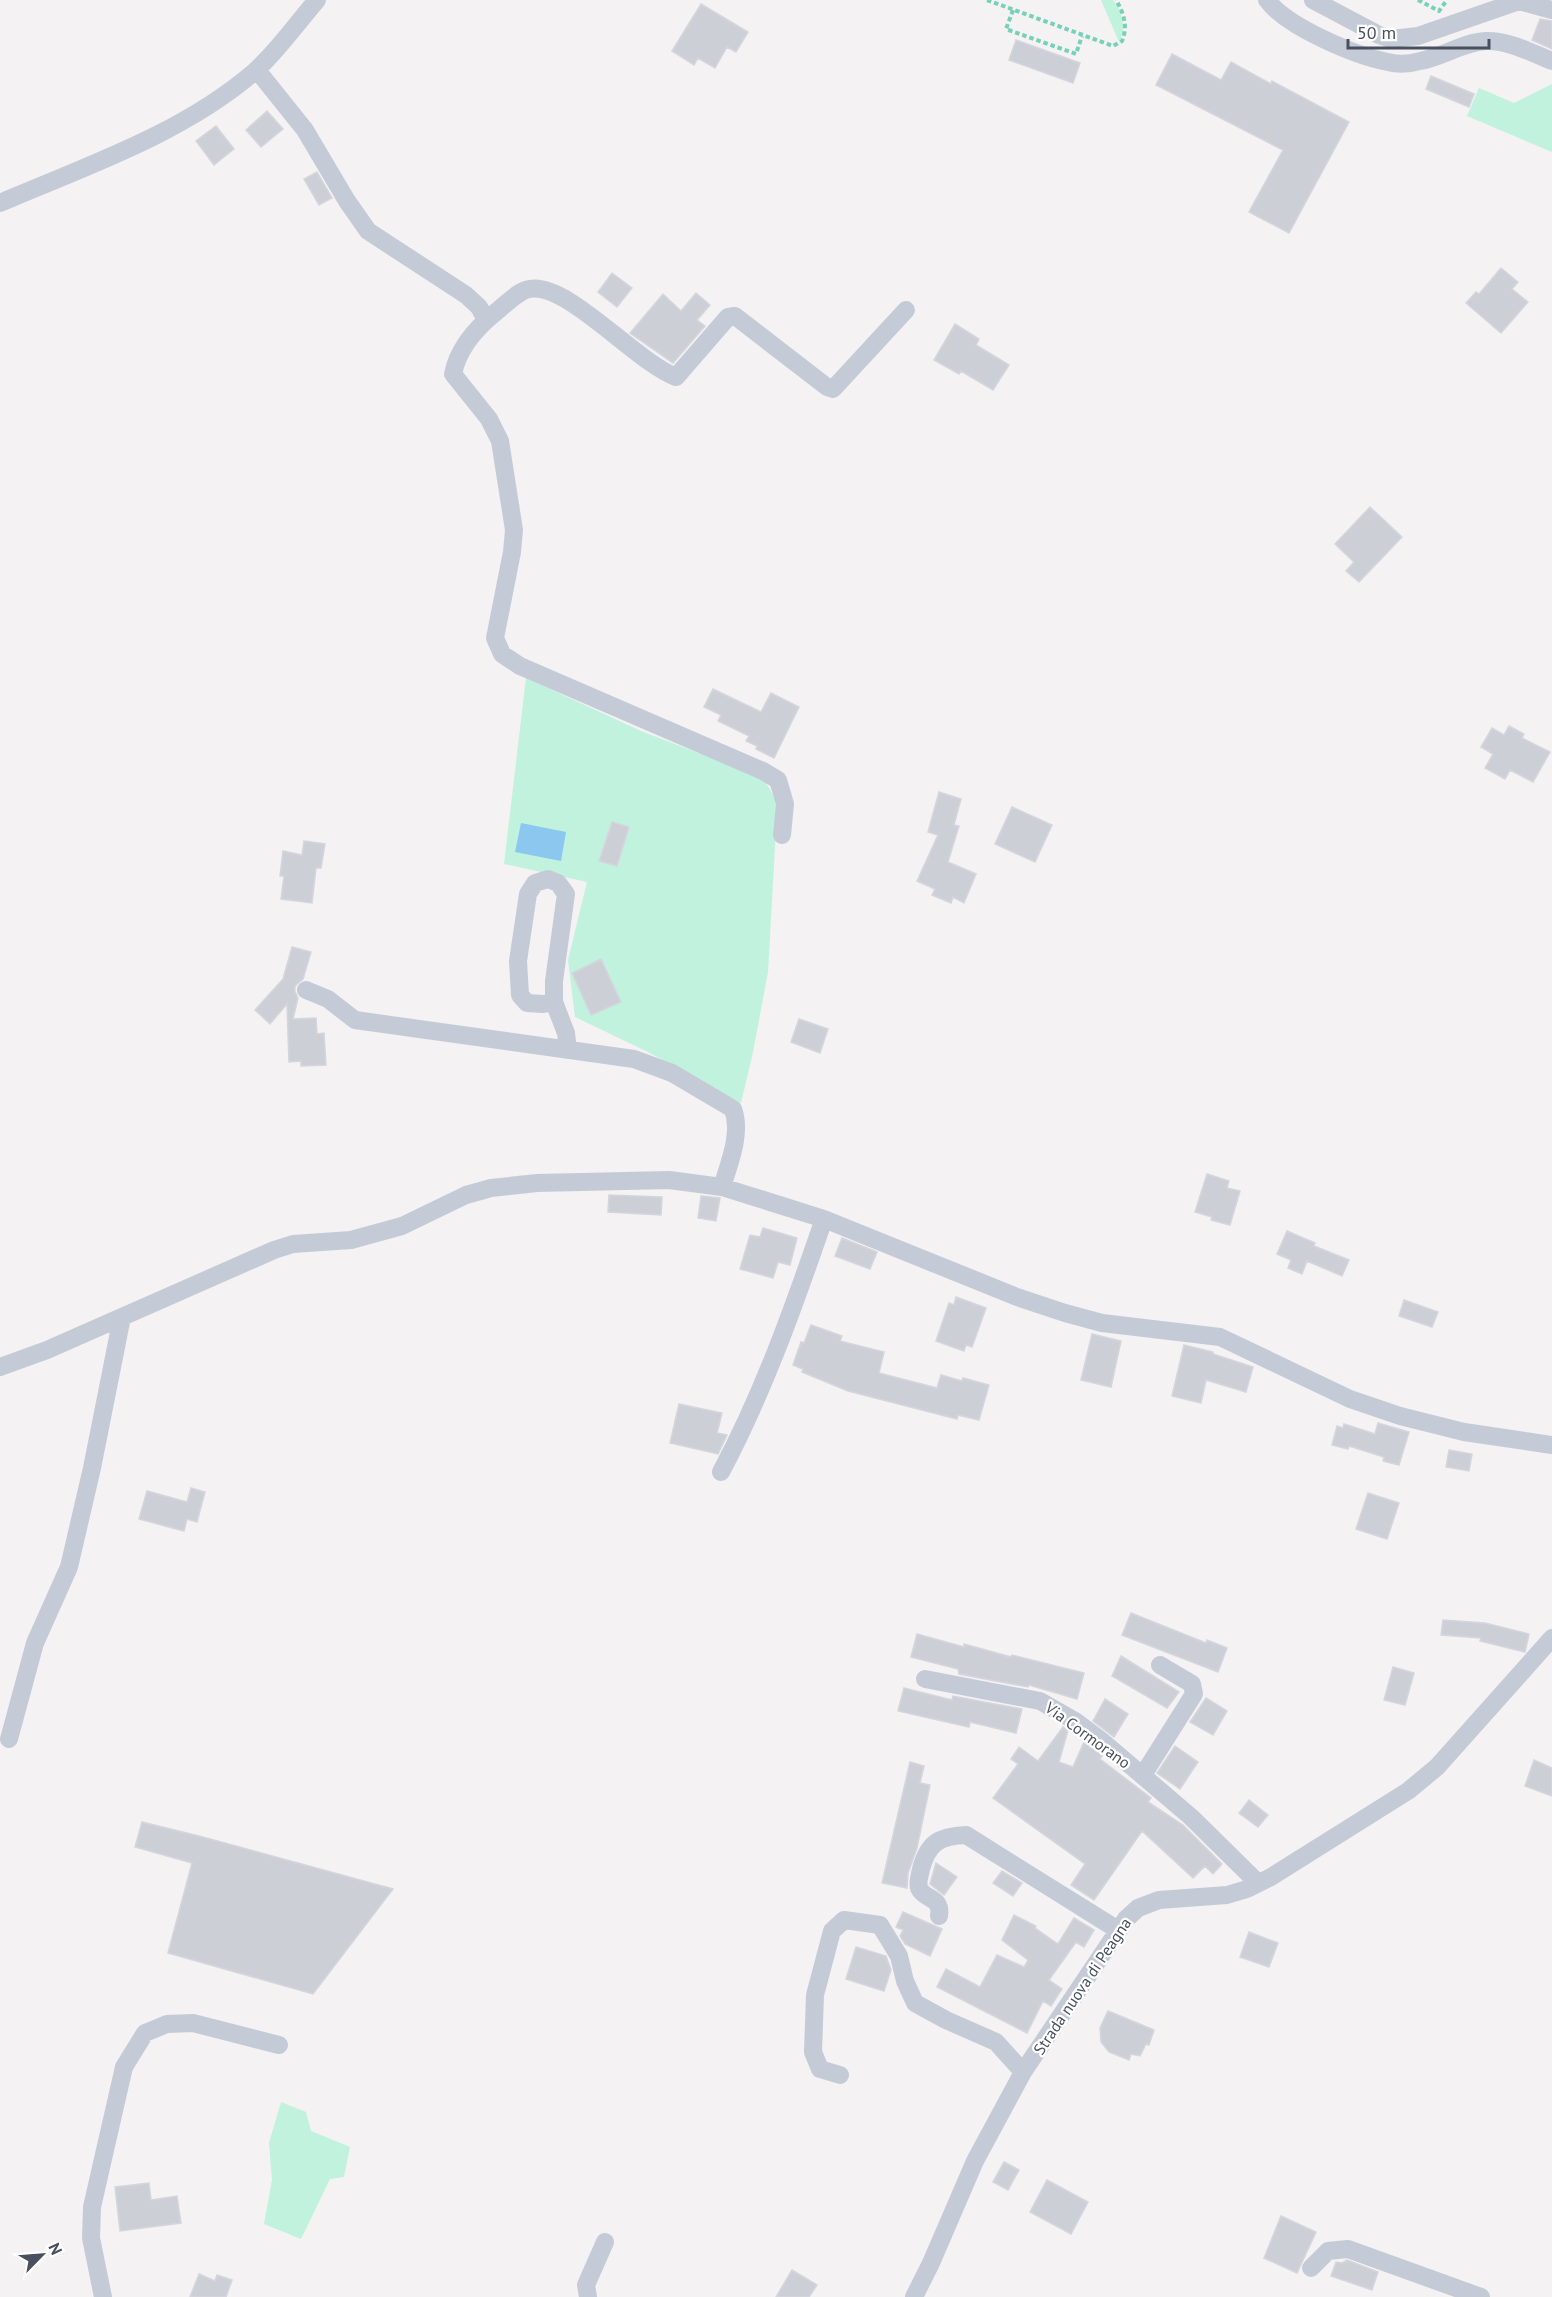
<svg xmlns="http://www.w3.org/2000/svg" width="1552" height="2297" font-family="'PT Sans',sans-serif">
<style>
.green{fill:#c0f2dd}
.water{fill:#8cc7f0}
.building{fill:#cdcfd7;stroke:#d5d6dd;stroke-width:1.5}
.lines{fill:none;stroke-linecap:round;stroke-linejoin:round}
.path{stroke:#76d1b7;stroke-width:4;stroke-dasharray:4.5 3;stroke-linecap:butt}
.minor{stroke:#c5cbd6;stroke-width:18}
.labels{text-anchor:middle;stroke-width:4.5;stroke-linejoin:round;paint-order:stroke}
.street-label{font-size:16px;fill:#485060;stroke:#fff}
</style>
<rect width="100%" height="100%" fill="#f4f2f2"/>
<path class="green" d="M1101 0H1113C1122 11 1127 29 1119 42Z
M1552 84V152L1467 116 1479 88 1514 103Z
M526 678 641 731 753 774C769 782 773 793 777 810L768 972 753 1052 741 1103 648 1052 575 1017 568 960 587 882 504 864Z
M281 2102 306 2112 311 2131 350 2147 344 2177 330 2179 301 2239 264 2224 272 2180 269 2143Z"/>
<path class="water" d="M521 823 566 832 561 861 515 852Z"/>
<path class="building" d="M701 4 748 32 736 52 727 47 715 68 698 58 694 65 672 51Z
M1540 19 1552 21V49L1532 40Z
M1016 40 1080 63 1073 83 1009 60Z
M1172 54 1221 80 1231 62 1271 84 1272 81 1349 122 1289 233 1249 212 1283 150 1156 85Z
M1431 76 1474 94 1469 107 1426 89Z
M267 111 283 129 261 147 246 130Z
M216 126 234 149 214 165 196 141Z
M317 172 332 198 319 205 304 179Z
M1501 268 1518 282 1512 289 1528 302 1501 333 1466 303 1476 292 1479 294Z
M612 273 632 288 617 307 598 292Z
M696 293 710 305 697 320 705 326 673 363 630 333 663 294 681 311Z
M955 324 979 339 976 345 1009 365 993 390 961 371 959 374 934 360Z
M1370 507 1402 537 1359 582 1346 571 1354 562 1335 544Z
M713 689 761 712 771 693 799 707 774 758 756 749 757 746 746 741 749 736 718 721 721 715 704 707Z
M1509 726 1524 734 1522 738 1550 752 1533 782 1510 770 1505 779 1485 768 1493 754 1481 747 1492 728 1504 735Z
M939 792 961 799 954 825 959 826 948 862 976 874 964 903 953 897 951 903 932 895 935 889 917 881 938 835 928 832Z
M1012 807 1052 825 1035 862 995 844Z
M612 822 629 827 617 866 599 861Z
M304 841 325 844 321 868H316L312 903 281 899 284 876H280L283 851 302 855Z
M292 947 311 952 303 979 295 986V992L298 998 293 1019 316 1018 317 1034 324 1033 326 1065 301 1066V1061L289 1062 287 1004 270 1024 255 1010 283 979Z
M601 959 621 1002 591 1015 572 973Z
M799 1019 828 1029 820 1053 791 1042Z
M1207 1174 1229 1181 1227 1188 1240 1191 1230 1225 1211 1220 1212 1217 1195 1212Z
M609 1195 662 1197 661 1215 608 1212Z
M701 1196 720 1198 716 1221 698 1218Z
M763 1228 797 1238 790 1265 778 1262 773 1278 740 1269 750 1235 760 1237Z
M1287 1231 1315 1243 1314 1246 1349 1260 1342 1276 1307 1261 1302 1274 1288 1268 1291 1260 1277 1254Z
M842 1238 877 1252 870 1269 835 1256Z
M956 1297 986 1308 972 1347 966 1345 964 1351 936 1341 949 1303 954 1305Z
M1404 1300 1438 1312 1432 1327 1399 1316Z
M811 1325 842 1336 840 1341 884 1352 879 1373 937 1388 941 1375 962 1381 963 1378 989 1385 979 1420 958 1415 957 1419 848 1391 802 1372 803 1369 793 1365 801 1342 804 1343Z
M1092 1334 1121 1341 1111 1387 1081 1380Z
M1184 1345 1213 1352V1354L1253 1367 1246 1392 1206 1380 1201 1403 1172 1396Z
M679 1404 722 1413 717 1433 727 1435 718 1454 670 1443Z
M1378 1423 1409 1432 1399 1465 1383 1461 1384 1457 1349 1446 1348 1449 1332 1445 1337 1426 1343 1428 1344 1424 1375 1434Z
M1449 1450 1472 1454 1469 1471 1446 1467Z
M191 1488 205 1492 197 1522 187 1519 184 1531 139 1519 147 1491 187 1502Z
M1368 1493 1399 1503 1387 1539 1356 1529Z
M1131 1613 1206 1643 1207 1640 1227 1648 1218 1672 1122 1635Z
M1443 1620 1485 1623 1529 1634 1525 1652 1480 1641 1481 1638 1441 1635Z
M917 1634 964 1647V1644L1011 1657 1012 1655 1084 1673 1077 1699 1029 1685 1028 1687 959 1674 958 1669 911 1657Z
M1121 1656 1179 1692 1167 1708 1112 1676Z
M1393 1667 1414 1673 1405 1705 1384 1700Z
M904 1688 952 1700 953 1696 1022 1709 1016 1733 970 1722 969 1727 898 1711Z
M1206 1698 1227 1711 1213 1735 1190 1722Z
M1105 1699 1128 1714 1114 1737 1093 1721Z
M1063 1727 1068 1730 1059 1762 1073 1767 1084 1742 1102 1756 1100 1759 1151 1798 1148 1802 1183 1825 1222 1864 1213 1874 1205 1866 1193 1878 1142 1831 1094 1900 1071 1885 1085 1864 993 1798 1018 1764 1011 1759 1019 1747 1038 1761Z
M1175 1746 1198 1762 1180 1789 1157 1773Z
M1534 1760 1552 1768V1796L1525 1786Z
M910 1762 924 1766 920 1783 930 1785 917 1848 908 1873 907 1888 882 1883Z
M1249 1800 1268 1815 1258 1827 1239 1813Z
M142 1822 199 1836 393 1889 313 1994 168 1953 192 1863 135 1847Z
M936 1863 957 1877 944 1895 930 1884Z
M1002 1871 1022 1883 1013 1896 993 1883Z
M903 1912 942 1929 930 1956 905 1944 900 1936 903 1930 896 1927Z
M1014 1915 1036 1926 1035 1928 1058 1944 1074 1918 1094 1930 1084 1947 1076 1942 1049 1980 1062 1989 1051 2006 1043 2001 1027 2033 937 1987 946 1969 980 1987 997 1955 1024 1967 1028 1960 1002 1940Z
M1249 1932 1278 1943 1269 1967 1240 1957Z
M856 1947 886 1956 891 1970 884 1991 846 1979Z
M1108 2011 1154 2030 1149 2045 1146 2044 1140 2056 1131 2054 1129 2060 1109 2052 1101 2042 1100 2028Z
M1004 2162 1019 2170 1008 2190 993 2182Z
M1047 2180 1088 2202 1071 2234 1030 2212Z
M149 2183 151 2200 177 2196 181 2223 120 2231 115 2187Z
M1281 2216 1316 2232 1297 2273 1264 2258Z
M1347 2260 1378 2272 1372 2290 1331 2276 1336 2262 1342 2263Z
M792 2270 817 2285 809 2297H776Z
M199 2274 215 2281 217 2275 232 2280 226 2297H190Z"/>
<g class="lines">
<path class="path" d="M987 0 1113 46 1122 41C1128 27 1124 13 1116 0
M1418 0 1439 11 1447 0
M1013 10 1006 29 1076 54 1082 36"/>
<path class="minor" d="M1267 0C1287 27 1356 56 1388 62 1399 65 1410 64 1420 61 1443 57 1463 42 1486 41 1508 40 1532 53 1552 61
M1313 0 1379 35 1391 39 1418 36 1519 1 1552 10
M257 70 305 130 347 201 368 231 466 295 479 307 486 320
M0 203C86 166 182 134 254 72 277 52 297 23 317 0
M782 835 785 804 778 780 763 771 520 666 502 654 495 638 512 552 514 530 500 441 489 419 453 374C458 349 476 328 496 312 505 305 519 290 530 289 567 282 636 362 676 377L728 317 735 316 827 387 833 389 906 310
M306 990 328 999 355 1020 634 1059 672 1073 733 1109C742 1133 729 1164 722 1187
M554 1002 543 1004 527 1003 520 995 518 961 528 894 535 883 548 879 558 883 566 894 554 981V1002L566 1033 568 1050
M0 1367 47 1350 274 1250 293 1244 351 1240 402 1226 466 1195 491 1188 537 1183 669 1180 722 1187 824 1219 1017 1297 1065 1313 1102 1323 1220 1337 1350 1399 1400 1416 1464 1432 1552 1445
M721 1472C764 1391 794 1306 824 1219
M925 1679 1040 1701 1075 1721 1103 1742 1191 1817 1258 1883
M9 1739 35 1643 69 1567 92 1468 122 1317
M1143 1775 1194 1694 1192 1684 1160 1665
M939 1916C942 1896 925 1901 919 1888 917 1882 920 1875 921 1869 928 1843 939 1836 966 1835L1118 1930
M840 2075 820 2069 813 2052 815 1995 832 1931 844 1920 880 1925 899 1956 905 1981 915 2003 946 2020 996 2042 1023 2072
M1311 2268 1328 2251 1348 2249 1481 2297
M103 2297 91 2238 92 2207 124 2067 145 2033 167 2024 193 2023 279 2045
M588 2297 586 2285 605 2242
M914 2297 931 2263 975 2161 1023 2072 1126 1919 1138 1908 1159 1900 1227 1895 1247 1889 1271 1877 1408 1791 1437 1767 1552 1638"/>
</g>
<g class="labels">
<g class="street-label">
<text transform="translate(1088 1735) rotate(36)" y="6">Via Cormorano</text>
<text transform="translate(1082 1986) rotate(-56)" y="6">Strada nuova di Peagna</text>
</g>
</g>
<g transform="translate(42 2255) rotate(65)" stroke="#ffffff" stroke-width="4.5" paint-order="stroke">
<path d="M0-4.5L10 22L0 15L-10 22Z" fill="#485060"/>
<text y="-9" font-size="16" font-weight="bold" text-anchor="middle" fill="#485060">N</text>
</g>
<path d="M1348 39v9h141v-9" fill="none" stroke="#485060" stroke-width="3"/>
<text x="1357" y="39" font-size="18" fill="#485060" stroke="#ffffff" stroke-width="4.5" paint-order="stroke">50 m</text>
</svg>
